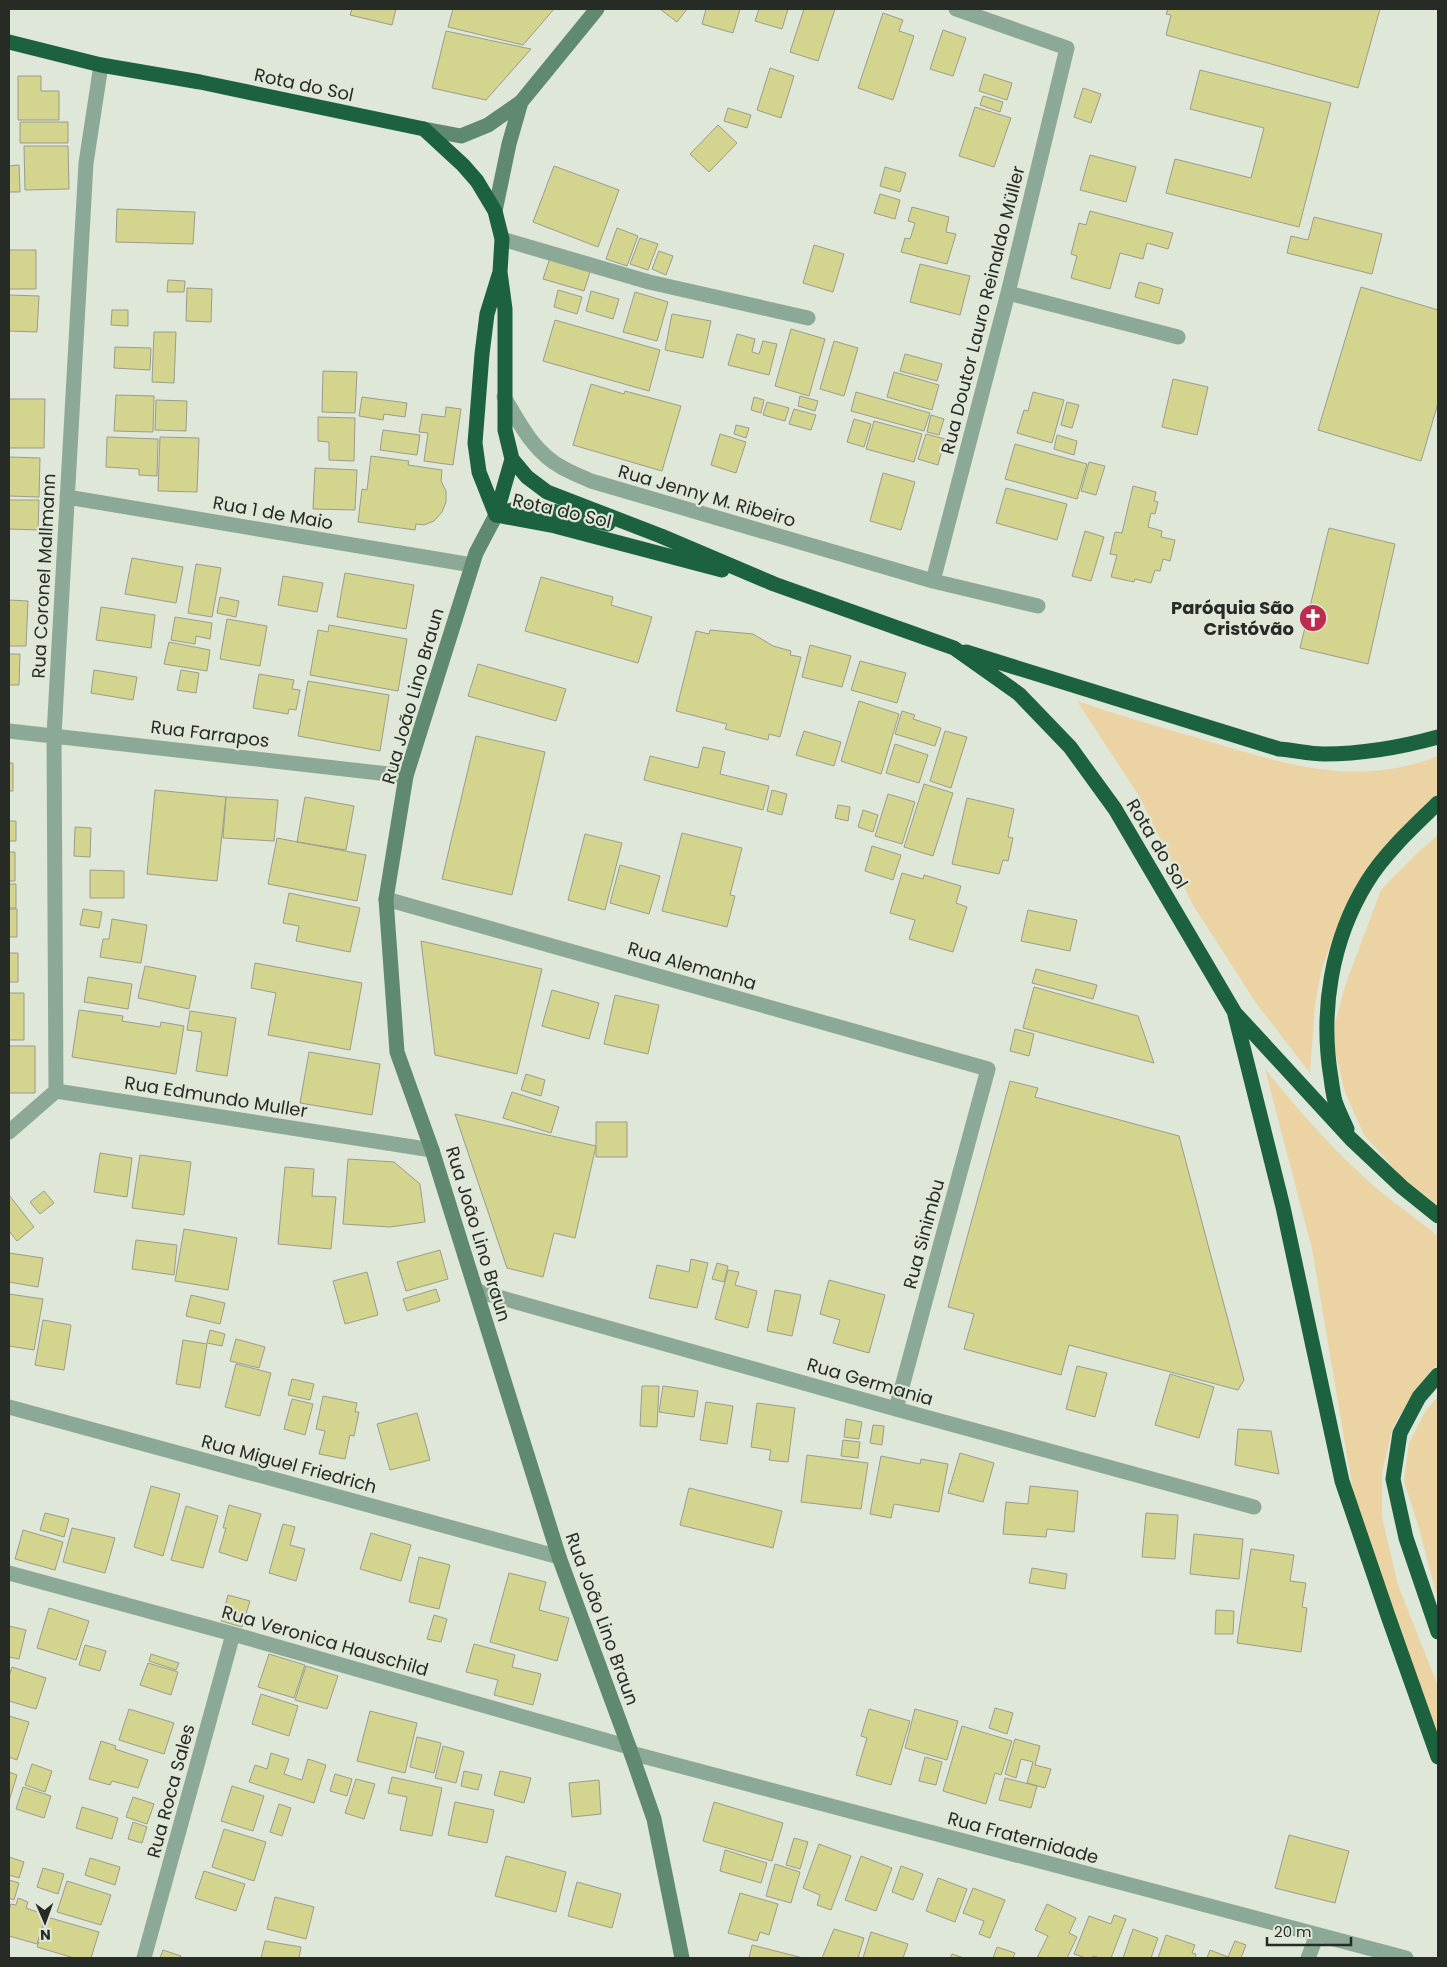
<svg xmlns="http://www.w3.org/2000/svg" width="1447" height="1967" font-family="Poppins,sans-serif">
<style>
.green{fill:#ebd3a4}
.building{fill:#d3d48e;stroke:#9c9c8d}
.lines{fill:none;stroke-linecap:round;stroke-linejoin:round}
.street{stroke:#8ca896;stroke-width:15}
.secondary{stroke:#608a70;stroke-width:15}
.highway{stroke:#1d623f;stroke-width:15}
.labels{text-anchor:middle;stroke-width:4.5;stroke-linejoin:round;paint-order:stroke}
.street-label{font-size:18px;fill:#272b25;stroke:#dee7d8}
.poi-label{font-size:18px;font-weight:bold;fill:#272b25;stroke:#dee7d8;text-anchor:end}
</style>
<rect width="100%" height="100%" fill="#dee7d8"/>
<path class="green" d="M1077 701C1118 715 1159 727 1201 739 1281 763 1355 789 1438 756V794L1403 826 1368 867 1343 912 1322 967 1315 1005 1310 1073 1256 1003 1193 905 1139 796Z
M1438 835V1206L1403 1178 1364 1135 1345 1092 1334 1047 1335 1023 1345 986 1381 890 1417 853Z
M1265 1069C1299 1111 1334 1151 1375 1187 1395 1204 1417 1219 1438 1236V1363L1414 1391 1393 1427 1382 1472V1517L1398 1585 1438 1686V1740L1356 1508 1312 1249Z
M1438 1396V1600L1418 1525 1404 1481 1409 1443 1425 1412Z"/>
<path class="building" d="M352 9H396L392 25 350 15Z
M453 9H554L523 45 448 27Z
M660 9H687L677 22Z
M706 9H740L733 33 702 24Z
M759 9H788L782 29 755 21Z
M804 9H835L818 61 790 52Z
M1168 9H1380L1358 88 1166 35 1171 15 1166 14Z
M883 13 903 20 899 31 914 36 893 100 858 88Z
M943 30 966 38 953 76 930 69Z
M446 31 531 49 486 100 432 88Z
M770 68 794 76 781 118 757 110Z
M1200 70 1331 103 1299 227 1166 193 1175 159 1251 178 1264 128 1190 109Z
M984 74 1012 83 1007 100 979 91Z
M18 76H41V91H59V120H18Z
M1083 88 1101 94 1091 123 1074 117Z
M983 96 1003 102 1000 112 980 105Z
M975 107 1011 118 994 167 959 156Z
M728 108 751 115 747 128 724 121Z
M20 122H68V143H20Z
M718 125 737 143 709 172 690 154Z
M24 146H68L69 189 25 190Z
M1090 155 1136 167 1126 202 1080 190Z
M19 165 20 192H9V166Z
M554 166 619 190 598 247 533 222Z
M885 167 906 173 900 192 880 186Z
M880 194 900 200 895 219 874 213Z
M912 207 949 217 946 232 956 234 947 264 901 252 905 238 910 239 915 223 908 221Z
M117 209 195 212 193 244 116 242Z
M1090 211 1173 233 1168 249 1147 243 1143 259 1120 253 1110 289 1071 278 1077 256 1071 254 1079 223 1086 225Z
M1314 217 1382 234 1372 274 1287 253 1291 236 1308 240Z
M617 228 638 236 627 266 606 259Z
M640 238 658 244 648 270 630 264Z
M814 245 844 254 833 292 803 283Z
M9 250H36V289H9Z
M659 251 673 256 666 275 652 269Z
M550 258 591 269 584 291 543 279Z
M920 264 970 276 960 315 910 302Z
M168 280 185 281 184 292H167Z
M1139 282 1163 289 1159 304 1135 297Z
M1361 287 1438 310V403L1421 461 1318 430Z
M187 288 212 289 211 322 186 321Z
M558 290 582 297 577 314 554 307Z
M591 291 619 299 613 319 586 311Z
M635 292 668 302 657 341 623 332Z
M9 295 39 296 37 332 9 331Z
M112 310H128V326L111 325Z
M672 314 711 321 703 358 665 350Z
M555 320 660 350 649 391 543 361Z
M791 329 825 339 809 396 775 386Z
M154 332H176L174 383 152 382Z
M737 334 755 339 752 352 759 354 763 341 777 344 769 375 728 365Z
M834 341 858 348 844 396 820 389Z
M115 347 151 348 150 370 114 368Z
M905 354 942 364 937 381 900 371Z
M323 371 357 372 355 413 322 412Z
M894 372 939 385 932 410 887 397Z
M1173 379 1208 387 1197 435 1162 427Z
M591 384 624 394 625 391 681 406 662 471 573 445Z
M856 392 930 413 924 431 851 411Z
M1033 392 1064 400 1052 443 1017 433 1024 410 1028 411Z
M116 395 154 396 153 432 114 431Z
M800 396 818 401 815 411 798 406Z
M362 397 407 403 405 417 384 414 383 420 359 416Z
M754 397 764 400 761 413 751 410Z
M9 399H45L44 448H9Z
M156 400 187 401 186 431 155 430Z
M767 402 789 408 785 421 763 415Z
M1067 402 1079 405 1072 428 1061 425Z
M446 407 461 409 453 465 424 461 428 433 419 432 422 414 445 417Z
M794 409 816 415 811 430 789 424Z
M931 415 944 419 939 435 927 432Z
M318 417 355 418 354 461 329 460V442L318 441Z
M854 419 871 424 864 447 847 442Z
M874 421 922 434 914 462 866 449Z
M736 425 749 428 746 438 734 434Z
M383 430 420 435 417 455 380 450Z
M720 434 746 442 736 473 711 465Z
M926 434 945 439 938 465 918 459Z
M1057 435 1077 441 1074 455 1054 449Z
M107 437 158 439 157 476 139 475V469L106 467Z
M160 437 199 438 197 492 158 491Z
M1015 444 1087 464 1077 499 1005 479Z
M371 456 409 461 408 465 442 470 441 481 446 491V502L442 512 434 521 424 525 416 524 415 530 358 522 362 489 367 490Z
M9 457 40 458 39 497 9 496Z
M1089 462 1105 466 1096 495 1081 491Z
M315 468 357 470 355 510 313 509Z
M883 473 915 482 901 530 870 521Z
M1133 486 1156 492 1154 501 1158 502 1155 514 1151 513 1148 527 1162 531 1161 537 1175 540 1170 561 1163 559 1160 571 1155 570 1151 583 1135 579 1134 582 1111 577 1117 555 1110 554 1115 532 1122 533Z
M1006 488 1067 504 1057 540 996 523Z
M9 500H39L38 530 9 529Z
M1329 528 1395 544 1368 664 1300 648Z
M1085 531 1104 537 1091 581 1072 576Z
M132 558 183 567 176 603 125 594Z
M196 564 221 568 212 617 188 613Z
M345 573 414 585 406 629 337 617Z
M283 576 323 583 317 612 278 605Z
M541 577 613 597 611 605 652 617 638 663 525 631Z
M220 597 239 601 236 617 217 613Z
M9 600 28 601 26 646H9Z
M101 607 155 615 151 648 96 640Z
M175 617 212 623 210 639 196 636 195 644 171 640Z
M227 619 267 626 260 666 220 659Z
M329 625 407 639 398 691 310 675 318 630 328 632Z
M710 630 753 634 773 646 791 651 790 655 801 657 780 737 769 734 768 740 725 729 727 724 676 711 696 631 709 634Z
M169 642 210 650 207 671 164 664Z
M810 645 851 656 842 687 802 677Z
M9 654H20L19 685H9Z
M860 661 906 673 897 703 851 690Z
M478 664 566 689 556 721 468 696Z
M94 670 137 677 133 700 91 693Z
M181 670 199 673 196 693 177 690Z
M259 674 294 680 292 689 300 690 296 710 289 709 288 714 253 708Z
M308 681 389 695 380 751 298 736Z
M859 701 899 714 881 774 841 761Z
M902 711 915 715 913 719 941 728 935 746 895 734Z
M804 731 841 742 834 766 796 755Z
M945 731 967 737 951 788 930 781Z
M476 736 545 752 512 895 442 879Z
M895 744 928 755 919 783 886 773Z
M703 747 725 752 720 774 769 786 763 810 644 780 650 756 698 768Z
M9 763H13V791H9Z
M924 784 953 793 933 856 904 847Z
M155 790 226 797 217 881 147 874Z
M772 790 787 794 782 815 767 811Z
M888 794 915 802 902 844 875 836Z
M226 797 278 800 274 841 223 838Z
M305 797 354 806 346 850 297 842Z
M967 798 1014 809 1008 837 1013 838 1008 861 1003 860 999 874 952 864Z
M838 805 850 807 848 821 835 818Z
M863 810 878 815 873 832 858 827Z
M9 821H16V841H9Z
M75 827 91 828 90 857 74 856Z
M682 833 742 848 730 895 735 896 727 927 662 911Z
M585 834 622 843 605 910 568 900Z
M277 838 366 855 357 901 268 884Z
M872 846 901 855 893 880 865 871Z
M9 852H15V881H9Z
M620 865 660 876 649 914 610 903Z
M90 870 124 871V898H90Z
M902 873 923 879 924 875 961 886 956 903 967 907 953 952 909 939 915 920 890 913Z
M9 884H16V908H9Z
M289 893 360 908 350 952 296 941 299 926 283 923Z
M9 909H17V937H9Z
M83 909 102 912 99 928 80 925Z
M1028 910 1077 920 1070 951 1021 941Z
M112 919 147 925 141 963 100 957 103 939H109Z
M421 941 542 969 517 1074 435 1055Z
M9 953H18V982H9Z
M255 963 362 983 350 1050 268 1035 276 993 251 988Z
M145 966 196 976 189 1009 138 998Z
M1036 969 1097 985 1093 999 1032 983Z
M88 977 132 984 128 1009 84 1002Z
M1034 987 1138 1016 1154 1063 1023 1028Z
M552 990 599 1003 589 1039 542 1026Z
M9 993H24V1040H9Z
M615 995 659 1005 648 1054 604 1044Z
M79 1010 123 1016 122 1021 160 1027 161 1022 184 1026 176 1074 72 1057Z
M190 1011 236 1018 227 1076 196 1071 202 1032 187 1030Z
M1015 1029 1034 1034 1029 1056 1010 1051Z
M9 1046H35V1093H9Z
M309 1052 380 1064 372 1115 300 1103Z
M526 1074 545 1080 541 1096 521 1090Z
M1010 1081 1038 1088 1035 1097 1179 1136 1244 1380 1238 1390 1069 1345 1061 1375 964 1349 974 1314 948 1307Z
M512 1092 559 1107 551 1133 503 1118Z
M455 1114 596 1146 575 1238 554 1233 543 1277 507 1268Z
M596 1122H627V1157H596Z
M100 1153 132 1158 127 1197 94 1192Z
M140 1155 191 1162 184 1215 132 1208Z
M348 1159 394 1162 420 1184 425 1222 390 1227 343 1224Z
M285 1167 314 1169 312 1196 336 1197 331 1249 278 1244Z
M44 1191 54 1203 40 1214 30 1202Z
M9 1195 34 1227 17 1241 9 1231Z
M184 1229 237 1238 228 1290 175 1281Z
M136 1240 177 1245 174 1275 132 1269Z
M440 1250 448 1279 406 1291 397 1262Z
M9 1253 43 1258 38 1287 9 1282Z
M691 1259 708 1263 697 1308 649 1298 657 1265 689 1272Z
M717 1263 728 1266 724 1282 712 1279Z
M728 1270 739 1272 735 1285 757 1291 748 1328 715 1319Z
M367 1272 378 1315 345 1324 333 1281Z
M829 1280 885 1295 869 1353 833 1343 840 1320 820 1314Z
M436 1289 440 1301 407 1311 403 1299Z
M775 1290 801 1295 792 1336 767 1331Z
M9 1294 43 1299 34 1350 9 1346Z
M191 1295 225 1303 220 1324 186 1316Z
M43 1320 71 1325 64 1370 35 1365Z
M210 1330 225 1334 222 1346 207 1343Z
M236 1339 265 1347 259 1368 230 1361Z
M183 1340 207 1344 200 1388 176 1384Z
M236 1364 271 1373 260 1416 225 1407Z
M1077 1366 1107 1373 1095 1417 1066 1409Z
M1170 1374 1214 1387 1199 1438 1155 1425Z
M292 1379 314 1384 310 1400 288 1395Z
M642 1386H659L657 1427 640 1426Z
M663 1386 698 1391 694 1417 659 1412Z
M323 1396 357 1403 355 1412H359L354 1436 350 1435 345 1459 319 1454 325 1431 316 1429Z
M292 1399 313 1404 305 1435 284 1429Z
M706 1402 733 1406 727 1444 700 1440Z
M757 1403 795 1408 788 1462 769 1460 771 1450 751 1447Z
M417 1413 430 1460 390 1470 377 1424Z
M846 1419 862 1422 859 1439 844 1437Z
M873 1425 884 1426 882 1445 870 1443Z
M1238 1429 1271 1431 1279 1474 1235 1465Z
M843 1440 860 1442 858 1458 841 1456Z
M960 1453 994 1463 983 1502 948 1493Z
M807 1455 868 1463 861 1509 801 1502Z
M881 1456 920 1464 921 1459 948 1464 939 1512 894 1504 891 1518 870 1514Z
M151 1486 180 1494 163 1556 134 1547Z
M1030 1486 1078 1491 1074 1532 1047 1529 1046 1537 1003 1534 1006 1502 1028 1504Z
M689 1488 782 1511 773 1548 680 1525Z
M229 1505 261 1514 247 1561 219 1552 226 1528H223Z
M186 1506 218 1516 203 1568 171 1560Z
M45 1513 69 1519 64 1537 40 1530Z
M1146 1513 1178 1515 1175 1559 1142 1557Z
M283 1524 295 1527 290 1545 305 1549 296 1581 269 1573Z
M72 1528 115 1538 105 1573 63 1562Z
M23 1530 63 1542 55 1570 15 1559Z
M371 1533 411 1545 401 1581 360 1569Z
M1194 1534 1243 1539 1239 1579 1190 1574Z
M1251 1549 1294 1555 1290 1581 1306 1583 1302 1607 1307 1608 1301 1652 1237 1643Z
M419 1557 450 1565 439 1609 409 1602Z
M1032 1568 1067 1574 1065 1589 1029 1583Z
M509 1573 546 1582 539 1610 569 1618 557 1661 490 1642Z
M228 1595 250 1601 242 1627 221 1621Z
M49 1608 89 1621 76 1660 37 1648Z
M1216 1610 1234 1611 1233 1634H1215Z
M434 1615 447 1619 441 1642 427 1639Z
M9 1626 26 1630 19 1659 9 1657Z
M474 1644 515 1655 512 1667 541 1674 533 1705 494 1695 498 1680 466 1672Z
M85 1645 106 1651 100 1671 79 1665Z
M151 1654 179 1663 176 1670 149 1661Z
M269 1654 305 1665 294 1698 258 1687Z
M148 1663 178 1672 171 1695 140 1685Z
M306 1666 338 1676 327 1709 295 1700Z
M12 1667 46 1678 36 1709 9 1701V1676Z
M261 1694 298 1706 289 1736 252 1724Z
M995 1708 1013 1713 1007 1734 989 1728Z
M129 1709 174 1723 164 1754 119 1740Z
M869 1709 910 1721 891 1785 856 1775 867 1738 861 1736Z
M915 1709 958 1721 947 1760 905 1748Z
M370 1711 417 1723 405 1773 357 1761Z
M9 1716 29 1722 17 1760 9 1757Z
M962 1726 1012 1741 1001 1775 995 1773 986 1804 943 1791Z
M417 1737 441 1743 434 1773 410 1767Z
M1015 1739 1040 1746 1035 1765 1051 1769 1045 1788 1027 1783 1033 1762 1021 1759 1016 1778 1005 1774Z
M101 1741 116 1746 115 1749 148 1760 138 1788 112 1781 110 1785 89 1779Z
M443 1746 464 1752 456 1783 435 1778Z
M271 1753 289 1759 284 1774 302 1780 308 1759 326 1765 314 1803 249 1782 255 1765 267 1769Z
M925 1757 942 1762 936 1785 919 1781Z
M32 1764 52 1771 45 1792 25 1785Z
M464 1771 482 1775 478 1790 461 1786Z
M500 1771 531 1778 524 1803 494 1795Z
M9 1772 17 1775 9 1801Z
M335 1774 352 1779 347 1796 330 1791Z
M392 1777 442 1788 432 1836 400 1830 407 1797 388 1793Z
M1005 1778 1037 1786 1031 1808 999 1800Z
M356 1779 375 1784 364 1819 345 1813Z
M599 1780 601 1814 572 1817 569 1783Z
M232 1786 264 1796 253 1831 221 1821Z
M23 1787 51 1796 44 1818 16 1809Z
M133 1797 154 1804 147 1824 126 1817Z
M455 1802 494 1810 487 1843 448 1835Z
M714 1802 783 1823 772 1861 703 1841Z
M279 1804 291 1808 282 1836 270 1832Z
M82 1807 118 1818 112 1839 76 1828Z
M133 1822 147 1827 142 1843 128 1839Z
M224 1829 266 1842 254 1881 212 1867Z
M1289 1835 1349 1851 1335 1903 1275 1888Z
M794 1838 808 1842 800 1869 786 1865Z
M819 1844 851 1856 831 1910 817 1905 820 1895 803 1888Z
M725 1850 767 1863 761 1883 720 1871Z
M506 1856 566 1872 556 1912 495 1896Z
M861 1856 892 1868 876 1911 845 1900Z
M9 1857 24 1862 19 1878 9 1875Z
M90 1858 120 1867 115 1885 85 1875Z
M775 1864 800 1872 791 1903 766 1896Z
M901 1866 923 1874 913 1900 892 1892Z
M43 1868 64 1874 58 1894 37 1887Z
M204 1871 245 1884 236 1911 195 1898Z
M938 1878 967 1889 955 1922 926 1911Z
M9 1880 19 1883 14 1900 9 1898Z
M67 1881 111 1895 101 1925 57 1912Z
M577 1882 621 1894 612 1928 568 1916Z
M973 1888 1005 1900 990 1938 979 1934 984 1921 963 1913Z
M740 1893 778 1904 769 1935 760 1932 757 1941 728 1933Z
M275 1897 314 1907 306 1939 267 1929Z
M18 1898 28 1902 26 1908 46 1915 37 1944 9 1936V1910L11 1904 16 1905Z
M1047 1904 1076 1918 1069 1933 1077 1937 1067 1958H1037L1048 1936 1035 1930Z
M1114 1915 1126 1919 1111 1958H1100L1093 1956 1092 1958H1086L1074 1954 1089 1916 1111 1924Z
M47 1917 99 1932 91 1958H74L37 1947Z
M834 1929 864 1938 858 1958H822Z
M1133 1929 1158 1938 1151 1958H1123Z
M871 1932 908 1944 903 1958H863Z
M1166 1935 1195 1945 1192 1953 1196 1954 1195 1958H1158Z
M265 1941 301 1947 299 1958H261Z
M1235 1941 1246 1945 1241 1958H1207L1210 1950 1228 1957Z
M752 1945 803 1958H749Z
M997 1947 1015 1953 1013 1958H993Z
M163 1950 181 1956 180 1958H160Z
M952 1954 964 1958H950Z"/>
<g class="lines">
<path class="street" d="M502 239 649 282 808 318
M1008 293 1178 337
M504 397C520 424 534 453 563 468 572 473 582 477 591 481L933 581 1038 606
M67 497 472 565
M933 581 1008 293 1067 48 956 9
M9 731 406 776
M386 899 988 1069 896 1409
M56 1091 54 735 86 163 101 65
M9 1132 56 1091 432 1150
M477 1291 896 1409 1254 1507
M9 1407 559 1557
M9 1573 233 1634 629 1747
M631 1753 1406 1958
M144 1958 233 1634
M1308 1958 1317 1935"/>
<path class="secondary" d="M424 129 461 136 488 125 521 102 597 9
M495 211 509 144 521 102
M496 515 476 553 406 776 386 899 397 1052 432 1150 559 1557 629 1747 654 1819 682 1958"/>
<path class="highway" d="M9 42 101 65 200 82 424 129 463 165 477 181 495 211 502 239 500 272 487 314 482 354 475 443 479 472 496 515
M500 272 505 309V430L512 459 527 477 547 492 661 536 774 584 954 648 1019 694 1070 747 1115 809 1235 1013 1351 1139 1402 1187 1438 1216
M499 514 522 507H535L608 524
M496 515 555 526 722 570
M496 515 512 459
M966 652 1279 749C1294 750 1309 754 1324 754 1362 754 1402 747 1438 737
M1235 1015 1283 1207 1342 1481 1388 1616 1438 1757
M1347 1129C1343 1120 1338 1110 1335 1101 1333 1094 1332 1086 1331 1078 1320 1012 1331 940 1367 882 1384 854 1414 826 1438 803
M1438 1375 1419 1397 1400 1433 1393 1479 1406 1538 1438 1632"/>
</g>
<defs>
<symbol id="church-disc" viewBox="-11 -11 22 22"><circle r="9.5" fill="#bd2c4f" stroke="#dee7d8"/><path d="M-1.2-6h2.4v3.5h3.3v2.4h-3.3V6h-2.4V-.1h-3.3v-2.4h3.3Z" fill="#fff"/></symbol>
</defs>
<g fill-rule="evenodd">
<use href="#church-disc" x="1297" y="602" width="32" height="32"/>
</g>
<g class="labels">
<g class="street-label">
<text transform="translate(304 85) rotate(12)" y="6">Rota do Sol</text>
<text transform="translate(983 310) rotate(-76)" y="6">Rua Doutor Lauro Reinaldo Müller</text>
<text transform="translate(707 496) rotate(16)" y="6">Rua Jenny M. Ribeiro</text>
<text transform="translate(562 511) rotate(13)" y="6">Rota do Sol</text>
<text transform="translate(273 513) rotate(10)" y="6">Rua 1 de Maio</text>
<text transform="translate(44 576) rotate(-87)" y="6">Rua Coronel Mallmann</text>
<text transform="translate(413 696) rotate(-74)" y="6">Rua João Lino Braun</text>
<text transform="translate(210 734) rotate(7)" y="6">Rua Farrapos</text>
<text transform="translate(1157 844) rotate(59)" y="6">Rota do Sol</text>
<text transform="translate(692 966) rotate(16)" y="6">Rua Alemanha</text>
<text transform="translate(216 1097) rotate(9)" y="6">Rua Edmundo Muller</text>
<text transform="translate(478 1234) rotate(73)" y="6">Rua João Lino Braun</text>
<text transform="translate(924 1234) rotate(-75)" y="6">Rua Sinimbu</text>
<text transform="translate(870 1382) rotate(16)" y="6">Rua Germania</text>
<text transform="translate(289 1464) rotate(15)" y="6">Rua Miguel Friedrich</text>
<text transform="translate(602 1619) rotate(70)" y="6">Rua João Lino Braun</text>
<text transform="translate(325 1641) rotate(16)" y="6">Rua Veronica Hauschild</text>
<text transform="translate(171 1791) rotate(-75)" y="6">Rua Roca Sales</text>
<text transform="translate(1023 1838) rotate(15)" y="6">Rua Fraternidade</text>
</g>
<g class="poi-label">
<text x="1294" y="614">Paróquia São<tspan x="1294" dy="21">Cristóvão</tspan></text>
</g>
</g>
<rect width="1447" height="1967" fill="none" stroke="#272b25" stroke-width="20"/>
<g transform="translate(45 1922) rotate(178)" stroke="#dee7d8" stroke-width="4" paint-order="stroke">
<path d="M0-4L9 19L0 12L-9 19Z" fill="#272b25"/>
<text y="-8" font-size="14" font-weight="bold" text-anchor="middle" fill="#272b25">N</text>
</g>
<path d="M1267 1937v8h84v-8" fill="none" stroke="#272b25" stroke-width="2.5"/>
<text x="1274" y="1937" font-size="15" fill="#272b25" stroke="#dee7d8" stroke-width="4" paint-order="stroke">20 m</text>
</svg>
